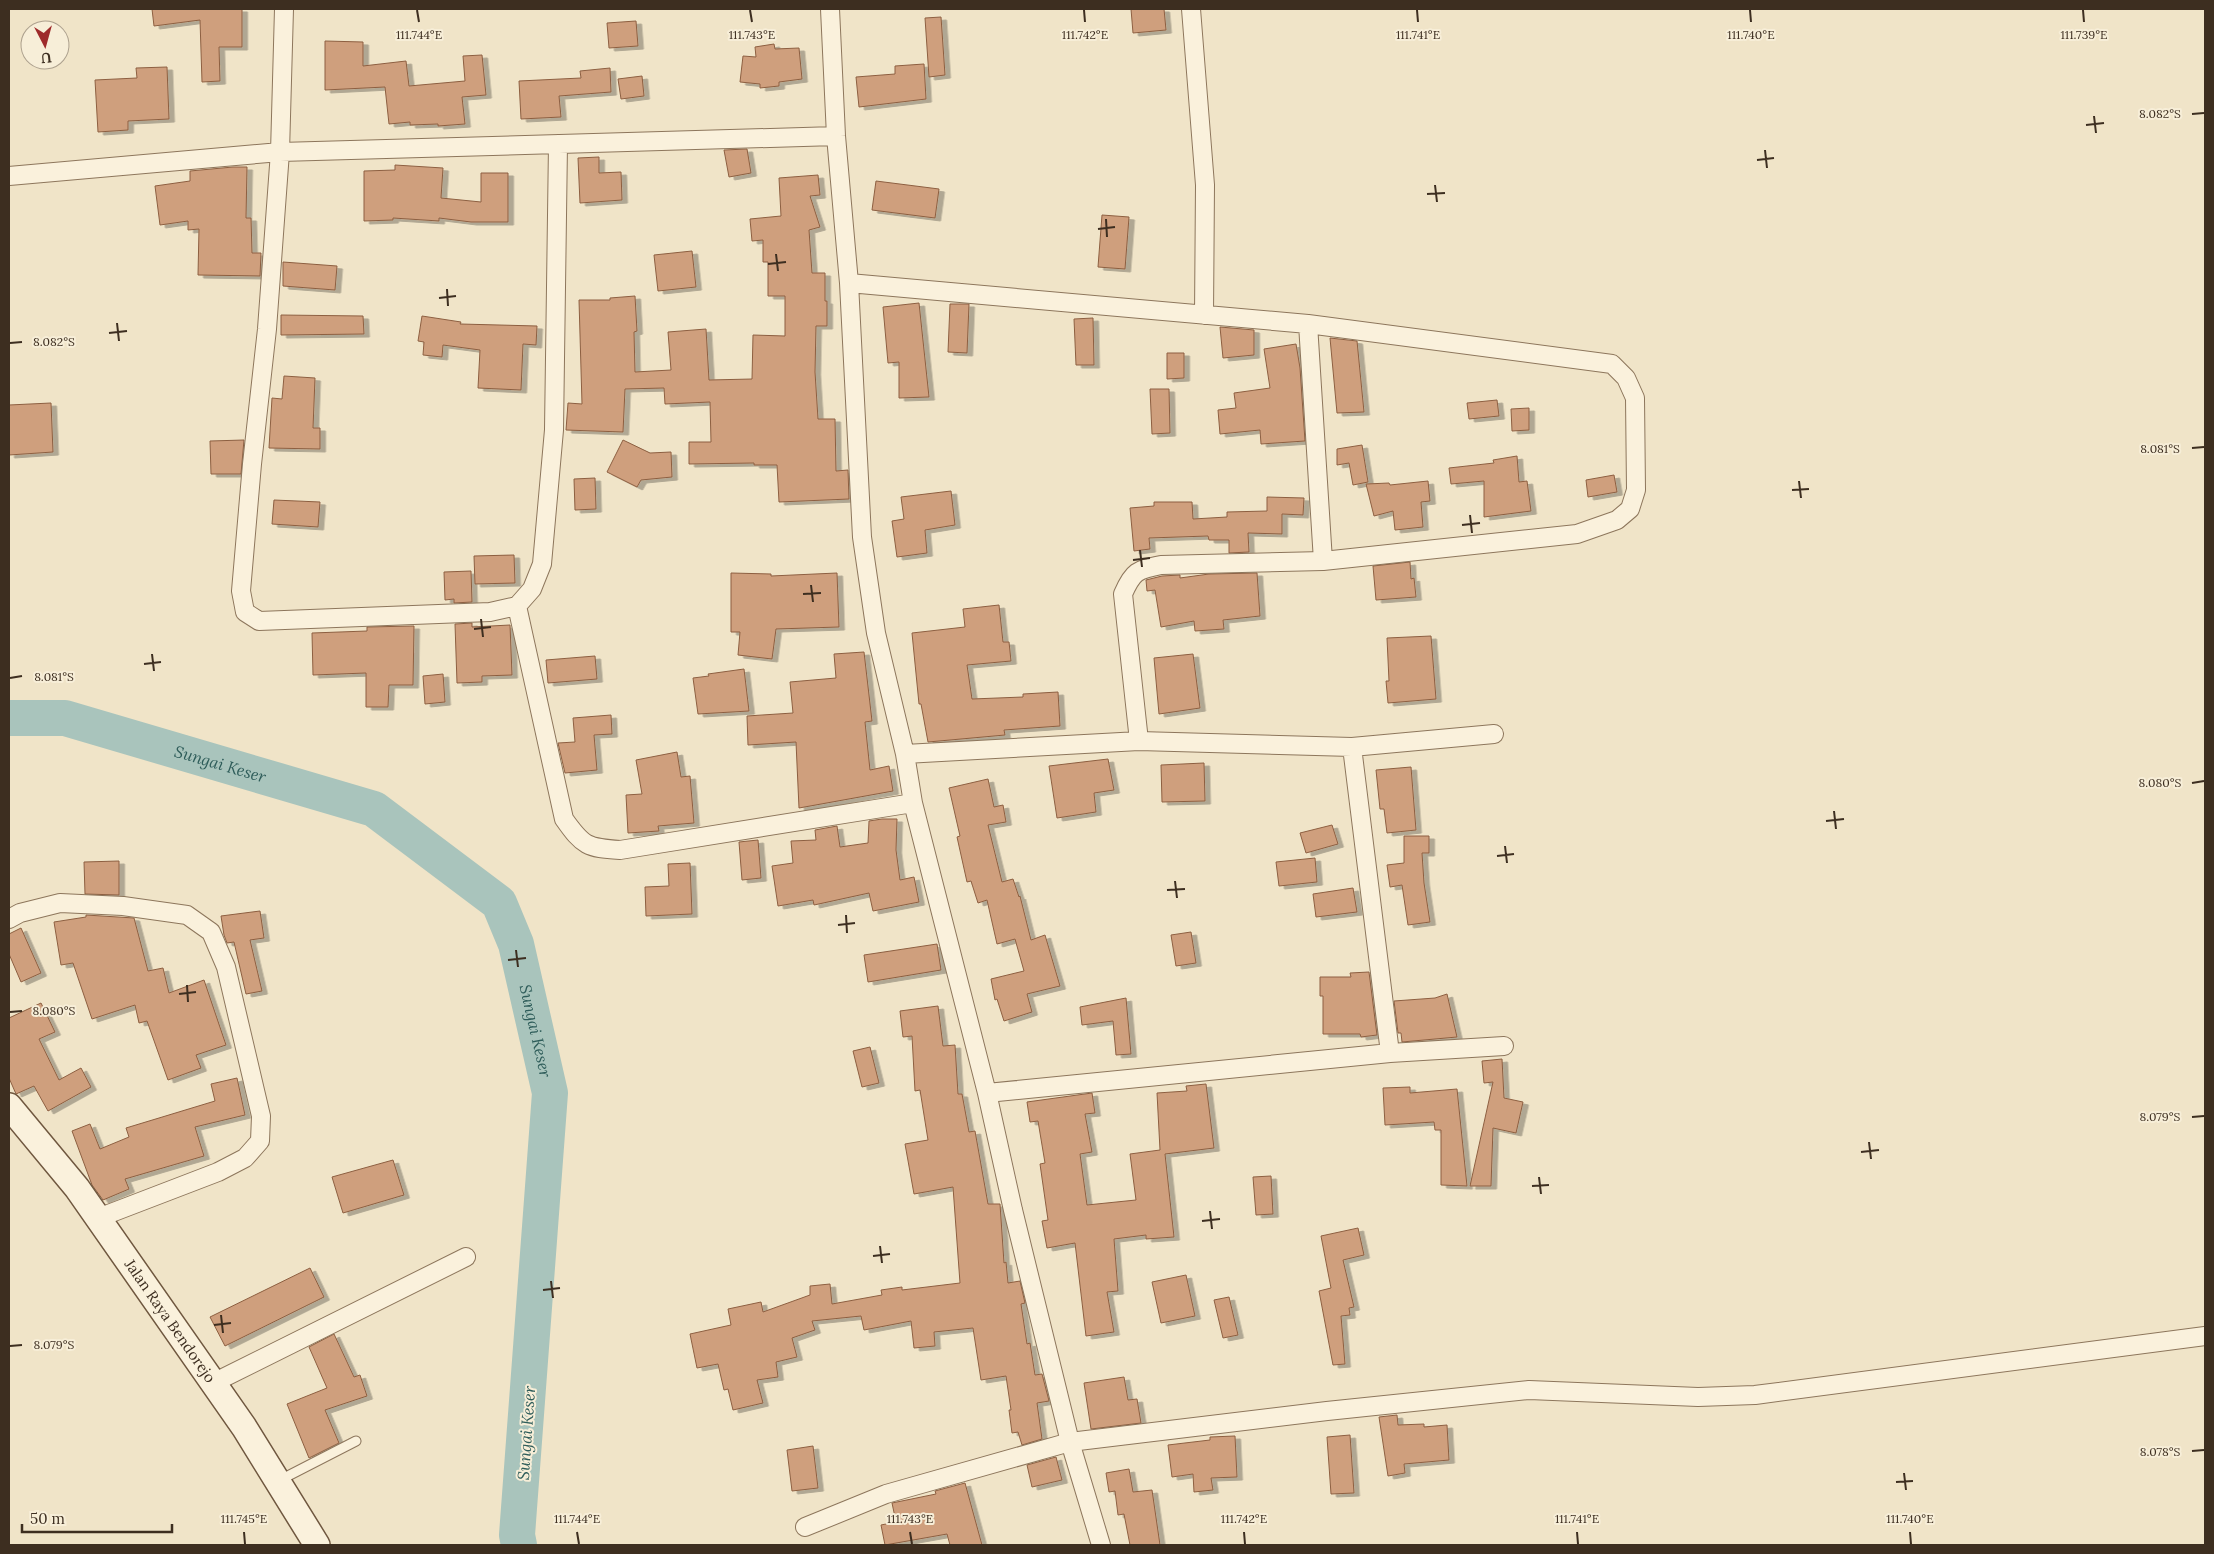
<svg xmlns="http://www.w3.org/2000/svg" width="2214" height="1554" font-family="Lora,serif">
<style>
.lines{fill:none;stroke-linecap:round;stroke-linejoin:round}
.river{stroke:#a9c4bc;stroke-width:36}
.building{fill:#cf9f7d;stroke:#8d5f41;filter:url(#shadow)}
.lane-casing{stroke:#8d765c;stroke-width:11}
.street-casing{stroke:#8d765c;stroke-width:20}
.secondary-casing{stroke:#6f573f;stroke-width:28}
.lane{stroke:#faf1dc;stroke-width:9}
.street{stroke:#faf1dc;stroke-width:18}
.secondary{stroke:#faf1dc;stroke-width:25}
.ticks{fill:none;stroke:#3d2e20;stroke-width:2}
.labels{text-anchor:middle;stroke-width:4;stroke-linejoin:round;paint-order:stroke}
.street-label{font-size:15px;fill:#3d2e20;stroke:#f7eed8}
.water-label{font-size:16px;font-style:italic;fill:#2f5d5a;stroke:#f7eed8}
.ticks-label{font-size:12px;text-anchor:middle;fill:#3d2e20;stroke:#f7eed8;stroke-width:4;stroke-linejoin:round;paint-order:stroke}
</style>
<defs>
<filter id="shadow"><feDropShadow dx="5.5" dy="3" stdDeviation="0" flood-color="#0004"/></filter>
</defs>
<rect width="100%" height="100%" fill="#f0e4c8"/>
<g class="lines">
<path class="river" id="s1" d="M9 718H65L374 809 499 903 516 944 550 1093 517 1535 519 1545"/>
</g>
<path class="building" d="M152 9H242V47H219L220 81 202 82 200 20 154 26Z
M1131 9H1164L1166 30 1133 33Z
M941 17 945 75 929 77 925 18Z
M636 21 638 46 609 48 607 23Z
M325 41 363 42V66L406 61 409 86 465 81 463 56 482 55 486 95 462 97 465 124 438 126V124L410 125V122L389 124 385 87 325 90Z
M774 44 775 49 799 48 802 79 779 82V86L760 88V84L740 82 743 56 756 57 755 47Z
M924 64 926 99 859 107 856 77 895 74V66Z
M167 67 169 119 128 121V130L98 132 95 80 137 78 136 68Z
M610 68 611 92 559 96 561 117 521 119 519 81 581 78 580 71Z
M642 76 644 96 621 99 618 79Z
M747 149 751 173 729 177 724 150Z
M599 157V173L621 172 622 200 580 203 578 158Z
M395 165 443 168 441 198 481 202V173H508V222H471L439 218V221L393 218V220L364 221V171L395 170Z
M233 167H247L246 218H251L252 253H261L260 276 198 275 199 229 188 230V221L160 225 155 186 190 181V171Z
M818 175 820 195 810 196 820 227 809 230 812 273H825V301H827V326H816L815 372 818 419H835L836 471 848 470 849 499 779 502 777 465H754V463L689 464V442H711L710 402 665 404 664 388 625 389 623 432 566 430 568 403 582 404 579 300H610V298L635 296 637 331 634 332 635 372 671 370 668 332 706 329 709 380 752 379 753 335 785 336V296H768V262H763V240L752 241 750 219 781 216 779 178Z
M876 181 939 189 935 218 872 210Z
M1102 215 1129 217 1125 269 1098 267Z
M692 251 696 287 658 291 654 255Z
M283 262 337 266 335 290 283 286Z
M919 303 929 397 899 398V362L888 363 883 307Z
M950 304H969L967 353 948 352Z
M281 315 363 316 364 334 281 335Z
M422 316 461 322 460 324 537 326 536 345 523 344 521 390 478 388 480 350 443 345 442 357 423 355 424 342 418 341Z
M1093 318 1094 365H1076L1074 319Z
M1220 327 1254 330V355L1223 358Z
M1330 338 1357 341 1364 412 1337 413Z
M1296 344 1300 368 1305 441 1261 444 1260 430 1220 434 1218 410 1236 408 1234 393 1270 388 1264 349Z
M1167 353H1184V378L1167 379Z
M284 376 315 378 313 428H320V449L269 448 272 398 282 399Z
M1150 389H1169L1170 433 1152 434Z
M1497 400 1499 416 1469 419 1467 403Z
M51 403 53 452 9 455V405Z
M1529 408V430L1512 431 1511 409Z
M244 440 241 474H211L210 441Z
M623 440 650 453 671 452 672 477 641 480 637 487 607 472Z
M1362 445 1368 482 1353 485 1349 463 1337 465V449Z
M1517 456 1519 482 1527 481 1531 511 1484 517V481L1451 484 1449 468 1494 463 1493 460Z
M1614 475 1617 492 1588 497 1586 480Z
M595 478 596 509 575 510 574 479Z
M1428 481 1430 501 1421 502 1423 527 1395 530 1393 511 1374 516 1366 484 1389 483 1390 485Z
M951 491 955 525 925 530 927 553 897 557 892 521 904 519 901 497Z
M1267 497 1304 498 1303 515 1282 514V534L1248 533 1249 552 1229 553V540H1209L1208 536 1149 538 1150 549 1134 551 1130 508 1154 506V502H1192L1193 519 1227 517V512L1267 511Z
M274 500 320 502 318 527 272 524Z
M514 555 515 583 475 584 474 556Z
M1410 562 1411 579 1414 578 1416 597 1376 600 1373 566Z
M471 571 472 602 454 603V599L445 600 444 572Z
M731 573 771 574V576L837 573 839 627 776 629 772 659 738 655 740 632H731Z
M1257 573 1260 616 1223 620 1224 629 1195 631 1194 621 1161 627 1155 590 1147 591 1146 580 1162 576 1180 575V578L1209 574Z
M999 605 1003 642H1009L1011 661 967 665 972 699 1023 697V694L1058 692 1060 726 1004 730 1005 735 928 742 921 704H919L912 633 965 627 963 609Z
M472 623V627L510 625 512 675 482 676V682L457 683 455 624Z
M414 626 413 685H389L388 707H366V673L313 675 312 633 367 631V627Z
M1431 636 1436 699 1388 703 1386 681H1389L1387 638Z
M864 652 872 721 865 722 870 770 889 766 893 791 799 808 796 742 748 745 747 716 793 713 790 682 836 678 834 654Z
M1193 654 1200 708 1159 714 1154 658Z
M595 656 597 679 548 683 546 660Z
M744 669 749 711 698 714 693 678 709 676 708 674Z
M443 674 445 702 425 704 423 676Z
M611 715 612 734 594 735 597 770 565 773 558 743 575 742 573 718Z
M677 752 681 777 690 776 694 823 658 826 659 831 628 833 626 795 642 794 636 760Z
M1108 759 1114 790 1094 793 1096 812 1057 818 1049 766Z
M1204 763 1205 801 1162 802 1161 765Z
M1411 767 1416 830 1387 833 1384 809H1380L1376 770Z
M988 779 994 807 1003 805 1006 822 988 825 1002 882 1013 879 1019 897 1020 896 1031 940 1045 935 1060 986 1027 994 1032 1012 1004 1021 997 999 995 1000 991 979 1024 971 1015 939 997 944 987 900 978 903 971 881 967 882 957 837 960 836 949 788Z
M882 819H897L896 850 900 880 914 877 919 902 873 911 869 893 814 905 813 900 778 906 772 866 793 863 791 841 816 840 815 830 837 826 840 847 868 843 869 821Z
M1332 825 1338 844 1306 853 1300 833Z
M1404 836H1429V853H1422L1424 883 1430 922 1408 925 1402 885 1390 887 1387 865 1404 863Z
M758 840 761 878 742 880 739 842Z
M1315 858 1317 882 1279 886 1276 862Z
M119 861V895L85 894 84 862Z
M690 863 692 914 646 916 645 887 669 886 668 864Z
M1353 888 1357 912 1316 917 1313 894Z
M260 911 264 938 250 940 262 991 246 994 234 942 227 943 224 935 221 916Z
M86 915 134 918 148 971 163 968 169 993 204 980 226 1045 196 1055 201 1068 168 1080 147 1021 139 1023 135 1005 92 1019 73 963 61 965 54 922 86 917Z
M21 928 41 973 21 982 9 954V934Z
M1191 932 1196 963 1176 966 1171 935Z
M937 944 941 970 868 982 864 955Z
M1369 972 1377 1035 1361 1037 1360 1034H1323V996H1320V977H1351L1350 973Z
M1447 994 1457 1037 1402 1042 1401 1033H1398L1394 1001 1435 998Z
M1126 998 1131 1054 1116 1055 1113 1021 1082 1025 1080 1007Z
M41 1003 55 1032 39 1039 59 1080 81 1068 91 1087 48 1111 34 1086 16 1094 9 1078V1018Z
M938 1006 943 1046 955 1045 958 1094H962L969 1132 975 1131 988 1204H1000L1004 1263 1006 1262 1008 1283 1020 1281 1025 1303 1021 1304 1027 1344 1030 1343 1035 1375 1042 1374 1048 1397 1049 1401 1037 1403 1042 1439 1022 1445 1018 1432 1012 1433 1009 1410H1011L1006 1376 981 1380 973 1328 934 1332 935 1346 914 1348 911 1321 864 1330 861 1316 812 1321 815 1330 792 1338 797 1357 776 1362 778 1377 757 1380 763 1403 733 1410 728 1389 724 1390 718 1364 697 1368 690 1334 731 1325 728 1309 761 1302 763 1312 810 1295V1286L830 1284 832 1304 882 1295 881 1290 902 1287V1290L960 1283 953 1187 914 1194 905 1144 928 1140 920 1090 915 1091 912 1036 903 1037 900 1011Z
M870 1047 879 1083 862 1087 853 1051Z
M1502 1059 1504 1098 1523 1102 1516 1133 1493 1128 1491 1186H1470L1493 1082 1484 1083 1482 1061Z
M237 1078 245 1115 195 1127 204 1156 125 1179 129 1189 103 1200 92 1185 72 1131 90 1124 100 1149 129 1137 126 1128 215 1101 211 1084Z
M1206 1084 1214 1148 1165 1154 1174 1237 1146 1239V1235L1114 1239 1118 1291 1107 1292 1114 1332 1086 1336 1075 1243 1047 1248 1042 1221 1048 1220 1040 1164 1045 1163 1038 1121 1030 1122 1027 1102 1092 1093 1095 1113 1085 1114 1092 1152 1080 1154 1087 1205 1136 1200 1130 1154 1160 1150 1157 1093 1187 1091 1186 1086Z
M1410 1087V1093L1457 1089 1467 1186 1441 1185V1130H1435L1434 1122 1385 1125 1383 1088Z
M393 1160 404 1195 343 1213 332 1177Z
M1271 1176 1273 1214 1256 1215 1253 1177Z
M1358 1228 1364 1255 1343 1260 1354 1307 1349 1308 1350 1315 1341 1316 1345 1364 1333 1365 1319 1291 1331 1288 1321 1236Z
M310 1268 324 1297 225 1346 210 1317Z
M1186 1275 1195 1316 1161 1323 1152 1282Z
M1229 1297 1238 1335 1223 1338 1214 1300Z
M334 1334 354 1377 360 1375 367 1396 325 1410 339 1443 309 1458 287 1404 327 1388 309 1347Z
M1124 1377 1128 1400 1137 1399 1141 1423 1091 1429 1084 1383Z
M1397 1415 1398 1425 1424 1424V1427L1447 1425 1449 1460 1404 1464 1405 1473 1388 1476 1379 1417Z
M1350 1435 1354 1493 1331 1494 1327 1437Z
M1235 1436 1237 1477 1211 1478 1213 1490 1194 1492 1193 1474 1172 1477 1168 1445 1210 1440V1437Z
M813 1446 818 1488 792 1491 787 1450Z
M1056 1457 1062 1480 1032 1487 1027 1465Z
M1129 1469 1133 1492 1152 1490 1160 1545H1130L1124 1514 1118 1515 1115 1491 1109 1492 1106 1473Z
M965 1483 982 1545H950L947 1534 885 1545 881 1525 896 1522 892 1503 936 1494 935 1491Z"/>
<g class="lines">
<defs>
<path id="lane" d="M280 1480 356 1441"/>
<path id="street" d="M284 9 280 152 836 136
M830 9 836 136 849 283 862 537 876 633 905 754 913 803 987 1093 1013 1210 1070 1442 1101 1545
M1191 9 1205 185 1204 315
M9 176 280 152 267 329 252 464 241 591 245 612 259 621 490 612 517 606 532 589 542 564 554 430 558 144
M849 283 1308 324 1612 364 1626 378 1635 398 1636 490 1630 509 1617 520 1577 534 1323 561 1161 565C1137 570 1133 571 1123 594L1139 741
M1308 324 1323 561
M517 606 564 819C583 846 587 848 620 850L913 803
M1352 747 1390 1053
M905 754 1139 741 1352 747 1494 734
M9 919 20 913 60 903 123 906 187 915 211 932 226 967 261 1116 260 1141 245 1158 218 1172 98 1218
M987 1093 1390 1053 1504 1046
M213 1383 466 1257
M805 1527 886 1494 1070 1442 1327 1411 1529 1390 1698 1397 1755 1395 2205 1336"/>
<g id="secondary">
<path id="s2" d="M9 1106 77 1188 244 1427 317 1545"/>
</g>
</defs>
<use href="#lane" class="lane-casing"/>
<use href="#street" class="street-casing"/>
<use href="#secondary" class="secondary-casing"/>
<use href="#lane" class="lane"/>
<use href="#street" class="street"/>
<use href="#secondary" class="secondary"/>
</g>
<path class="ticks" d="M417 10 419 22M750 10 752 22M1084 10 1085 22M1417 10 1418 22M1750 10 1751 22M2083 10 2084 22M2192 114 2204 113M2094 116 2096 133M2086 125 2104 123M1765 150 1767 168M1757 160 1774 158M1435 185 1437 202M1427 194 1445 193M1106 219 1107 237M1098 229 1115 227M776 254 778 271M768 264 786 262M447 289 448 306M439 298 456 296M117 323 119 341M109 333 127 331M10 343 22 342M2192 448 2204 447M1799 481 1801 498M1792 490 1809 489M1470 515 1472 533M1462 525 1480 523M1140 550 1142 567M1133 560 1150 558M811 585 813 602M803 594 821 593M481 619 483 637M474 629 491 627M152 654 154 671M144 664 161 662M10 678 22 676M2192 783 2204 781M1834 811 1836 829M1826 821 1844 819M1505 846 1507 863M1497 856 1514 854M1175 881 1177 898M1167 890 1185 889M846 915 847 933M838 925 855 923M516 950 518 967M508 960 526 958M187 985 188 1002M179 994 196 992M10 1012 22 1011M2192 1117 2204 1116M1869 1142 1871 1159M1861 1152 1879 1150M1539 1177 1541 1194M1532 1186 1549 1185M1210 1211 1212 1229M1202 1221 1220 1219M880 1246 882 1263M873 1256 890 1254M551 1281 553 1298M543 1290 560 1288M221 1315 223 1333M214 1325 231 1323M10 1346 22 1345M2192 1451 2204 1450M1904 1473 1906 1490M1896 1482 1913 1481M244 1532 245 1544M577 1532 579 1544M910 1532 912 1544M1244 1532 1245 1544M1577 1532 1578 1544M1910 1532 1911 1544"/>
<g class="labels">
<g class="street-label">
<text dy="5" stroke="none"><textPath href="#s2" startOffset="269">Jalan Raya Bendorejo</textPath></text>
</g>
<g class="water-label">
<text dy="6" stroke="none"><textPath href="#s1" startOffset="218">Sungai Keser</textPath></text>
<text dy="6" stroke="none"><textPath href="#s1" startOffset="668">Sungai Keser</textPath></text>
<text transform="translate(526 1433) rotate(-86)" y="6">Sungai Keser</text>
</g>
</g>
<g class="ticks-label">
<text x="419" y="39">111.744°E</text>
<text x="752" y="39">111.743°E</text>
<text x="1085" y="39">111.742°E</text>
<text x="1418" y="39">111.741°E</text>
<text x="1751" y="39">111.740°E</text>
<text x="2084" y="39">111.739°E</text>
<text x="2160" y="118">8.082°S</text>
<text x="54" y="346">8.082°S</text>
<text x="2160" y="453">8.081°S</text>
<text x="54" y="681">8.081°S</text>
<text x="2160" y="787">8.080°S</text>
<text x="54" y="1015">8.080°S</text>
<text x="2160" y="1121">8.079°S</text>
<text x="54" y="1349">8.079°S</text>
<text x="2160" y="1456">8.078°S</text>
<text x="244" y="1523">111.745°E</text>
<text x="577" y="1523">111.744°E</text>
<text x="910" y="1523">111.743°E</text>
<text x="1244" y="1523">111.742°E</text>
<text x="1577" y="1523">111.741°E</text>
<text x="1910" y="1523">111.740°E</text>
</g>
<rect width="2214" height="1554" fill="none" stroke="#3d2e20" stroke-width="20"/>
<g transform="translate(45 45) rotate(174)"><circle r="24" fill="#f7eed8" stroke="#ada18e"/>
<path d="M0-4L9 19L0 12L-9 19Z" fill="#9e2a2b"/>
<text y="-8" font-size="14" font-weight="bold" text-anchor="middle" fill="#3d2e20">U</text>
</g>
<path d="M22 1524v8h150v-8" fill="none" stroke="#3d2e20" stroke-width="2.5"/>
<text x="30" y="1524" font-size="15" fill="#3d2e20" stroke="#f7eed8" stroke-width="4" paint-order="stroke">50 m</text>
</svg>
